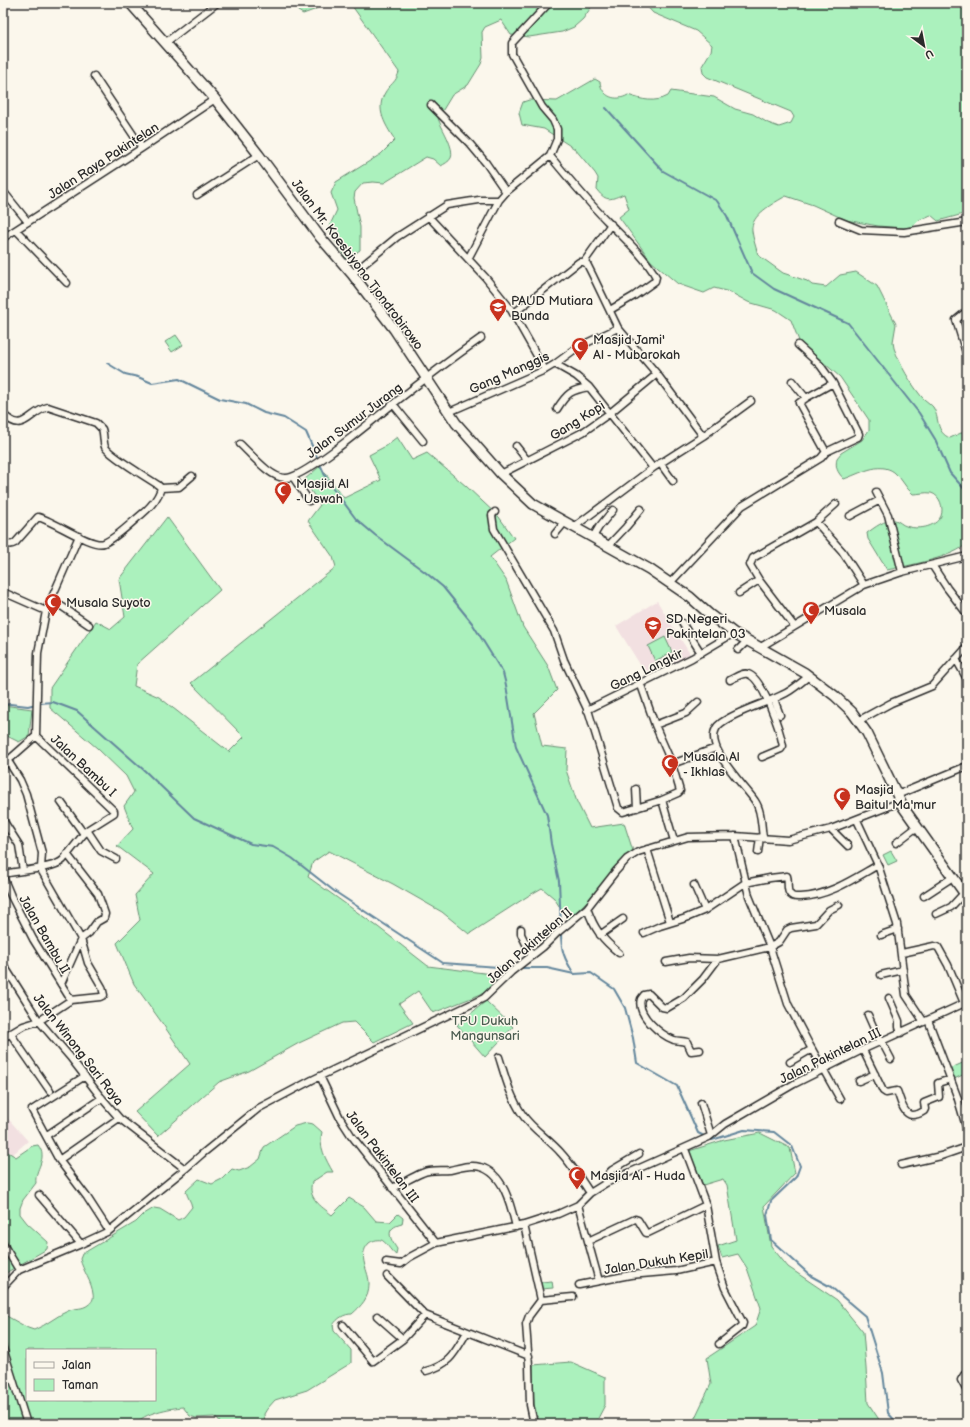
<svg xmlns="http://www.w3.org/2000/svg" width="970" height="1427" font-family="'Balsamiq Sans',sans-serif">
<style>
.built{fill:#f2e0e1}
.green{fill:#abf1bd;stroke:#6b8e74;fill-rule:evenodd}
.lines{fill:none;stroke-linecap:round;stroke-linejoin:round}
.stream{stroke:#63869c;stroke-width:2}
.minor-casing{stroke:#2b2b2b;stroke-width:9}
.secondary-casing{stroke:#2b2b2b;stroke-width:12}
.minor{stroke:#fbf7ec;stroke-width:6}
.secondary{stroke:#fbf7ec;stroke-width:9}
.labels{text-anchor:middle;stroke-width:3;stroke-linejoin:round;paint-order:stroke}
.street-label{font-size:13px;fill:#2b2b2b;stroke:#fbf7ec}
.poi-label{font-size:13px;fill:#2b2b2b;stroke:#fbf7ec;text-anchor:start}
.park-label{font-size:13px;fill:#4b5c50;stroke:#fbf7ec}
</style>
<rect width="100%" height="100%" fill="#fbf7ec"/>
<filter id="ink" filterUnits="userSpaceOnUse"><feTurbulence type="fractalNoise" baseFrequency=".025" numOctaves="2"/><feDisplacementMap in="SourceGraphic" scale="8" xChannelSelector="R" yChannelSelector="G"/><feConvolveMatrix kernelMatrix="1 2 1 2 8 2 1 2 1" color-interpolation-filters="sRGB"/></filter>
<g filter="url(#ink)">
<path class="built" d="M657 601 690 654 649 679 616 626Z
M3 1113 28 1141 4 1162 3 1161Z"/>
<path class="green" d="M291 3H325L314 10 303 14 298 11Z
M350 3H594L583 19 574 27 562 32 529 37 511 35 501 20 485 27 482 32 483 58 481 64 468 85 452 95 438 118C441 128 455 147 451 158 449 162 444 164 441 166L433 159 426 157 384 183 373 182 363 183 355 192 354 198 360 227V250L347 259 330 233 329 227 337 210 331 193 336 182 381 154 395 140C384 123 373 106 389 87 394 82 397 79 399 72Z
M644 3H967V213L938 221 931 215 919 220 915 224 911 227 905 228 878 226 846 220 813 205 786 196C774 203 750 215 752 231 753 239 756 247 758 255L783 273 807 281 812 285 826 287 840 275 856 272 877 286 896 324 893 342 894 348C900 365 910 382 921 396 924 400 930 403 933 407 940 418 935 432 950 438L961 433H967V543C956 557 906 566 887 570L868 539 867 533C874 528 885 519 895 520 899 521 902 525 906 526 917 530 935 528 941 516 944 508 940 495 931 493 926 492 918 494 913 494 905 488 902 478 894 472 879 461 859 474 844 479 837 472 835 467 837 458L841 453 862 440 869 430V420L840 377 799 341 791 320 776 310 748 302 730 292 714 288 704 293 678 284 651 261 619 217 629 209 624 194C611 199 607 203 597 190L598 178 595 173 575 149 544 129 522 125 519 113 523 102 529 100 557 101 595 79 600 82C602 97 616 102 628 95 642 100 655 103 668 96L671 91 714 97 735 109 753 114 768 123 779 127 791 123 794 117 791 112 707 77 703 73 702 66 711 51 712 45 696 31 653 13Z
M176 335 183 345 172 352 165 342Z
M397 437 412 460 427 453 466 486 499 517 514 538 490 557 506 580 523 627 548 666 557 690 534 713 542 746 567 749 566 770 577 802 590 828 624 823 634 854 568 920 554 898 542 888 528 896 469 934 442 912 393 884 329 851 313 862 308 877 378 927 428 966 500 975 489 991 433 1013 418 991 399 1004 413 1023 374 1042 354 1022 342 1023 299 1043 249 1071 219 1082 158 1136 135 1112 190 1064 160 1020 134 984 117 943 140 920 135 895 154 874 117 846 133 829 124 806 134 792 126 776 97 748 50 708V688L96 621 111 629 125 617 119 579 167 517 220 590 137 664 134 686 159 697 229 752 244 737 191 683 336 567 333 557 308 521 320 505 304 480 320 466 344 498 381 480 369 455 384 447Z
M665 637 672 652 655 661 648 646Z
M3 705 32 709 29 736 19 742 7 736 3 737Z
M891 851 897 861 888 865 883 855Z
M486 1001 513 1027 485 1057 457 1025Z
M967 1061V1073L954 1079 949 1069Z
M307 1123 313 1124 322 1132C318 1146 326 1160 333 1172H327L312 1182C307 1198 321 1206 332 1215L349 1198 364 1207 376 1221 390 1222 398 1214 403 1218 402 1224C385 1228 389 1237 397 1249L396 1255C390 1251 386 1241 381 1240 377 1239 372 1241 369 1243 356 1257 370 1271 369 1285 369 1298 361 1306 352 1314 344 1314 338 1318 333 1325L334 1331 351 1350V1363L307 1390 275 1400 267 1409 264 1414 265 1424H220L219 1421 214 1417 196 1418 190 1416 183 1407C170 1408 143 1413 136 1424H3V1314L28 1328 34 1330C47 1325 57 1315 70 1310 76 1308 83 1309 88 1305 92 1302 94 1299 93 1294 92 1282 83 1271 80 1259L82 1254 136 1222 144 1214 154 1208 160 1209 178 1220 184 1217 192 1207C191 1201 187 1197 186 1191L199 1179 212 1184 222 1179 232 1169 239 1171 250 1167 260 1159 264 1147 295 1126ZM27 1350H155V1400H27Z
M760 1133 790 1148 795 1173 764 1206 771 1246 788 1267 837 1300 863 1332 866 1368 868 1403 882 1424H692L711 1384 707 1358 755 1326 761 1308 747 1268 738 1254 722 1258 718 1246 736 1240 727 1185 723 1179 703 1185 689 1151 724 1140Z
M38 1145C49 1159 34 1169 36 1183L23 1200 20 1208V1214L27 1223 48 1242 47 1249 9 1271 3 1276V1149L16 1157 32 1146Z
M552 1281 553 1288 542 1289 541 1282Z
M571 1362 605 1377V1405L595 1424H540L534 1405 533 1365Z"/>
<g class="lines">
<path class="stream" d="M606 108 663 171 717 201 727 216 752 273 774 289 848 323 919 413 935 439 950 473 967 492
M107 363 125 374 138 377 152 383 179 379 220 399 246 404 264 413 284 418 306 432 327 480 356 519 375 535 425 572 443 587 472 623 503 673 506 685 516 747 547 815 551 844 559 881 561 928
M3 705 10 704 28 706 40 703 53 702 77 711 145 771 194 818 251 844 273 847 292 858 334 891 443 963 512 968
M561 932C561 951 564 958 574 974
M518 968H547L574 974 591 973 614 989 625 1008 633 1038 637 1063 677 1086 698 1133 712 1140 744 1130 774 1132 792 1146 800 1166 796 1177 771 1201 767 1215 771 1240 811 1276 831 1287 865 1316 883 1373 888 1413 898 1424"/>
<defs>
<path id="minor" d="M165 43 217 3
M94 76 142 148
M431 105 470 144 486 163 506 192
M550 156C569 179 588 202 609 223 625 239 645 257 656 277L655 281 634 296 610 310
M3 191 28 222
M197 195 259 155
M428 216 485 277 510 308 545 370
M839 221 861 230 904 232 967 222
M16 230 67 283
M3 238 142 148 215 99
M468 259 499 200
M584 262 587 264 593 276 618 328 657 374 703 436
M584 262 611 224
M352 274 397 237 447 205 479 200H499L506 192 550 156 557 139V129L553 120 542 107 512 54V43L549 3
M967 311 956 320 967 356
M514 313 579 262H584
M555 364 576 376 589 387 653 468
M792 381 806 398
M393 404 423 441
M557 409C567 393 571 390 589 387
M449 412 545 370 555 364 578 347 618 328
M3 414C24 435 28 412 48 407L96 423 102 429C104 434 103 442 105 447 110 456 148 478 158 485L161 488C158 500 145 512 136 519 127 527 114 539 104 543 92 548 52 520 38 517L15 543C10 546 7 544 3 541
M240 444C251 454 271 479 286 478 305 478 374 419 393 404 422 381 451 359 481 338
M516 446 527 460
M826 452 858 437 859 434 833 383
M660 463 673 481
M501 474 583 432 610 413 657 374
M293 477 309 501
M161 488 179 487 192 476
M876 492 888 515 902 572
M495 512 492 515 494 529 554 631 564 660 589 713 618 808 623 812 662 800
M850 516 880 500
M816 522 836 504
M574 527 653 468 703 436 751 401
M555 534 565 522
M593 537 599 527 613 510
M608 546 626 527 641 509
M932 565 947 588 967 614
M670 583 742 506 821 458 826 452 799 403 806 398 833 383 820 365 798 345
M3 592 46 611
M739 593 759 580
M51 599 89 625
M682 623 701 653
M794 626 759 580 750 565 753 558 816 522 842 551 864 585
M759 648 864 585 902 572 967 556
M738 650 747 641
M956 659 967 679
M730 680C735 678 742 672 748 674 763 678 780 731 783 746L781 749 762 757
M641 685 655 725 672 764
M774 699 780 715
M587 710 692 658 734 633
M858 721 891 703 932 686 967 647
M655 725 686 713 698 702
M36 736 38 653 46 611 79 536
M8 761 20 780 26 794 42 853 41 868
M3 765 36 736
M636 789 637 808
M897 795 967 766
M61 802 84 834
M3 820 19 845 23 871
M857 820 878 865 897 924 906 995 924 1022
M831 829 848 846
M87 830 101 851 116 859
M735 836 749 896 770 947 788 1004 809 1044 840 1099
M763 837C761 826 762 811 755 801 745 785 696 741 721 723 739 710 762 705 782 695 792 691 800 683 809 676
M674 841 662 800 678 793 680 791 672 764 716 748
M896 843 917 827
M647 849 670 922
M758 852 760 837
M3 874C17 871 54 869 63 860L87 830 114 813V811L36 736
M3 877 11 896 33 939 71 1000
M694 885 705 910
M924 896 953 877
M587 908C594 929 602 939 619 953
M936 914 951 907 964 893
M521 929V934L532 956
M644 933 660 926 686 918 705 910 745 883 770 878 787 876C789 881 786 890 790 894 792 898 798 897 801 897 829 896 855 878 878 865
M600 935 623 919
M881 935 898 929
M902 953 934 946 938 947 948 965 964 1003
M666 962 689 958 718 959
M3 964 39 1021 70 1057 100 1096 119 1118 185 1169
M881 975 903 970
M61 984 81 939 89 933 97 922 104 918 105 914 98 894 67 854
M889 998 899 1021V1027L901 1033
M868 1015 880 1042
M928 1020 957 1096 967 1130
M10 1033 50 1091
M3 1038 23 1026 39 1021 71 1000 100 997 104 995 102 987 88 963 81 939 40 868
M882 1042 891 1059
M700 1050 691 1051 687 1042C683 1041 678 1041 674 1040 661 1035 636 1015 641 999L644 995 649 994 662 1007 667 1008 684 998 703 979 718 959 770 947 779 942 787 930 791 928 816 924 829 910 839 905
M863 1050 883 1091 886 1093 897 1091C900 1098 903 1115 912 1115 916 1115 921 1113 924 1111L925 1109 924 1103 939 1097 938 1083 951 1079
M499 1057C505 1076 510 1096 522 1114 532 1129 549 1139 561 1153 572 1165 581 1179 590 1193
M790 1062 812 1049
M85 1076 32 1110 59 1160 87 1197 109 1231
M320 1076 340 1118 351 1135 436 1243
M859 1081 875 1074
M701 1103 711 1135
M47 1135 102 1098
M685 1149 706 1205 716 1262 725 1288 743 1323 742 1326 719 1344
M59 1160 119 1118
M901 1165 941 1156 967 1147
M606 1183 609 1173 612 1170 639 1154
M392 1188C403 1183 412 1177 422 1173 431 1169 441 1171 450 1170 459 1168 470 1164 480 1167 504 1173 511 1206 516 1227
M39 1195 81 1244
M578 1205 599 1281
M524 1225 541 1300 573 1297
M588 1241 635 1219 638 1220 646 1233H648L706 1205
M3 1244 19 1270
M386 1262 401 1264 410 1257 436 1243 524 1225 558 1214 578 1205 590 1193 606 1183 709 1137 725 1124 794 1084 862 1050 967 1002
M387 1276 425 1315 529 1356
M579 1285 630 1275 676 1271 716 1262
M3 1287 19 1270 81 1244 109 1231 185 1169 202 1154 259 1108 312 1080 484 998 511 972 543 947 557 933 587 908 616 871 627 859 638 852 688 837 735 836 788 840 831 829 900 802
M377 1316 403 1339
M343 1325 373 1361 403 1339 425 1315
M3 1348 27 1424
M426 1371C450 1365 455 1352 467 1332
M967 1373 964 1375 961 1380 967 1391
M534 1424 530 1405 529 1365 526 1324 529 1316 541 1300"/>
<path id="secondary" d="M130 3 215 99 259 155 320 237 352 274 394 329 456 423 501 474 533 504 649 569 690 597 709 614 734 633 805 673 835 696 852 712 867 733 903 807 967 897"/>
</defs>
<use href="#minor" class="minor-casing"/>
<use href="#secondary" class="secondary-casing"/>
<use href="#minor" class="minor"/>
<use href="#secondary" class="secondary"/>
</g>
</g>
<defs>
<symbol id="school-pin" viewBox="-11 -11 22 30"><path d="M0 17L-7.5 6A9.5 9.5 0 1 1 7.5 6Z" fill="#c8321e" stroke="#fbf7ec"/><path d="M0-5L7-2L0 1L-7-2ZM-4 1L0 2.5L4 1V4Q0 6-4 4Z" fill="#fff"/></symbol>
<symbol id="mosque-pin" viewBox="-11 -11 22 30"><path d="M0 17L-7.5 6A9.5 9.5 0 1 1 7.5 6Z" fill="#c8321e" stroke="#fbf7ec"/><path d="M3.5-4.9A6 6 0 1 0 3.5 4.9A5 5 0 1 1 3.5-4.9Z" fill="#fff"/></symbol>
</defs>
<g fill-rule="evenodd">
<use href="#school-pin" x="488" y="297" width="20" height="27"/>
<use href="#mosque-pin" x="570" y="336" width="20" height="27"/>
<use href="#mosque-pin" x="273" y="480" width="20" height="27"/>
<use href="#mosque-pin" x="43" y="592" width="20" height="27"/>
<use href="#mosque-pin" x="801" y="600" width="20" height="27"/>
<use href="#school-pin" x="643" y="615" width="20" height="27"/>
<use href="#mosque-pin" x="660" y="753" width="20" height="27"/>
<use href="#mosque-pin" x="832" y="786" width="20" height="27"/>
<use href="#mosque-pin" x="567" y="1165" width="20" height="27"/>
</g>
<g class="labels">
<g class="street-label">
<text transform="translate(103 160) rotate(-33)" y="5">Jalan Raya Pakintelan</text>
<text transform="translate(358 264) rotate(53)" y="5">Jalan Mr. Koesbiyono Tjondrobirowo</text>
<text transform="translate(509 372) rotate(-24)" y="5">Gang Manggis</text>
<text transform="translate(354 420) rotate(-37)" y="5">Jalan Sumur Jurang</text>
<text transform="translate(577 420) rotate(-32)" y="5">Gang Kopi</text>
<text transform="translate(646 669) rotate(-26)" y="5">Gang Langkir</text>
<text transform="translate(84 765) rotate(43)" y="5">Jalan Bambu I</text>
<text transform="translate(45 934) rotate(60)" y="5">Jalan Bambu II</text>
<text transform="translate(529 945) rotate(-41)" y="5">Jalan Pakintelan II</text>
<text transform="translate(79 1049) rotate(52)" y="5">Jalan Winong Sari Raya</text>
<text transform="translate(830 1055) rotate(-26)" y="5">Jalan Pakintelan III</text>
<text transform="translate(383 1156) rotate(53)" y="5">Jalan Pakintelan III</text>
<text transform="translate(656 1261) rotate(-9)" y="5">Jalan Dukuh Kepil</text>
</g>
<g class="poi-label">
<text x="511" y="305">PAUD Mutiara<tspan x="511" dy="15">Bunda</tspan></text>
<text x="593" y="344">Masjid Jami'<tspan x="593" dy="15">Al - Mubarokah</tspan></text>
<text x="296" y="488">Masjid Al<tspan x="296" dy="15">- Uswah</tspan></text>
<text x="66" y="607">Musala Suyoto</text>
<text x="824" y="615">Musala</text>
<text x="666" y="623">SD Negeri<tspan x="666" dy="15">Pakintelan 03</tspan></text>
<text x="683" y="761">Musala Al<tspan x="683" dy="15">- Ikhlas</tspan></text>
<text x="855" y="794">Masjid<tspan x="855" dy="15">Baitul Ma'mur</tspan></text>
<text x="590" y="1180">Masjid Al - Huda</text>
</g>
<g class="park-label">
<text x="485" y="1025">TPU Dukuh<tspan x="485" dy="15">Mangunsari</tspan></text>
</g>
</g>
<rect width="970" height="1427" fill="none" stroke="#fbf7ec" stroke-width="16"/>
<rect x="8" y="8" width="954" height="1411" fill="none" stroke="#2b2b2b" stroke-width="1.5" filter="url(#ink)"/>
<rect x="26" y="1349" width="130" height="52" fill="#fbf7ec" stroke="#a8a59f"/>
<rect x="34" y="1362" width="20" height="6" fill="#fbf7ec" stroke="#a8a59f"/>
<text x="62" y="1369" font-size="12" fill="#2b2b2b">Jalan</text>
<rect x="34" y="1379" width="20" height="12" fill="#abf1bd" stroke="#a8a59f"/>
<text x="62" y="1389" font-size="12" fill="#2b2b2b">Taman</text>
<g transform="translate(924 46) rotate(148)" stroke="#fbf7ec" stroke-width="3" paint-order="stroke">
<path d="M0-3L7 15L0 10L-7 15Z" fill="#2b2b2b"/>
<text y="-6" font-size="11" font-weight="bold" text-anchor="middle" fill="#2b2b2b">U</text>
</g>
</svg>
